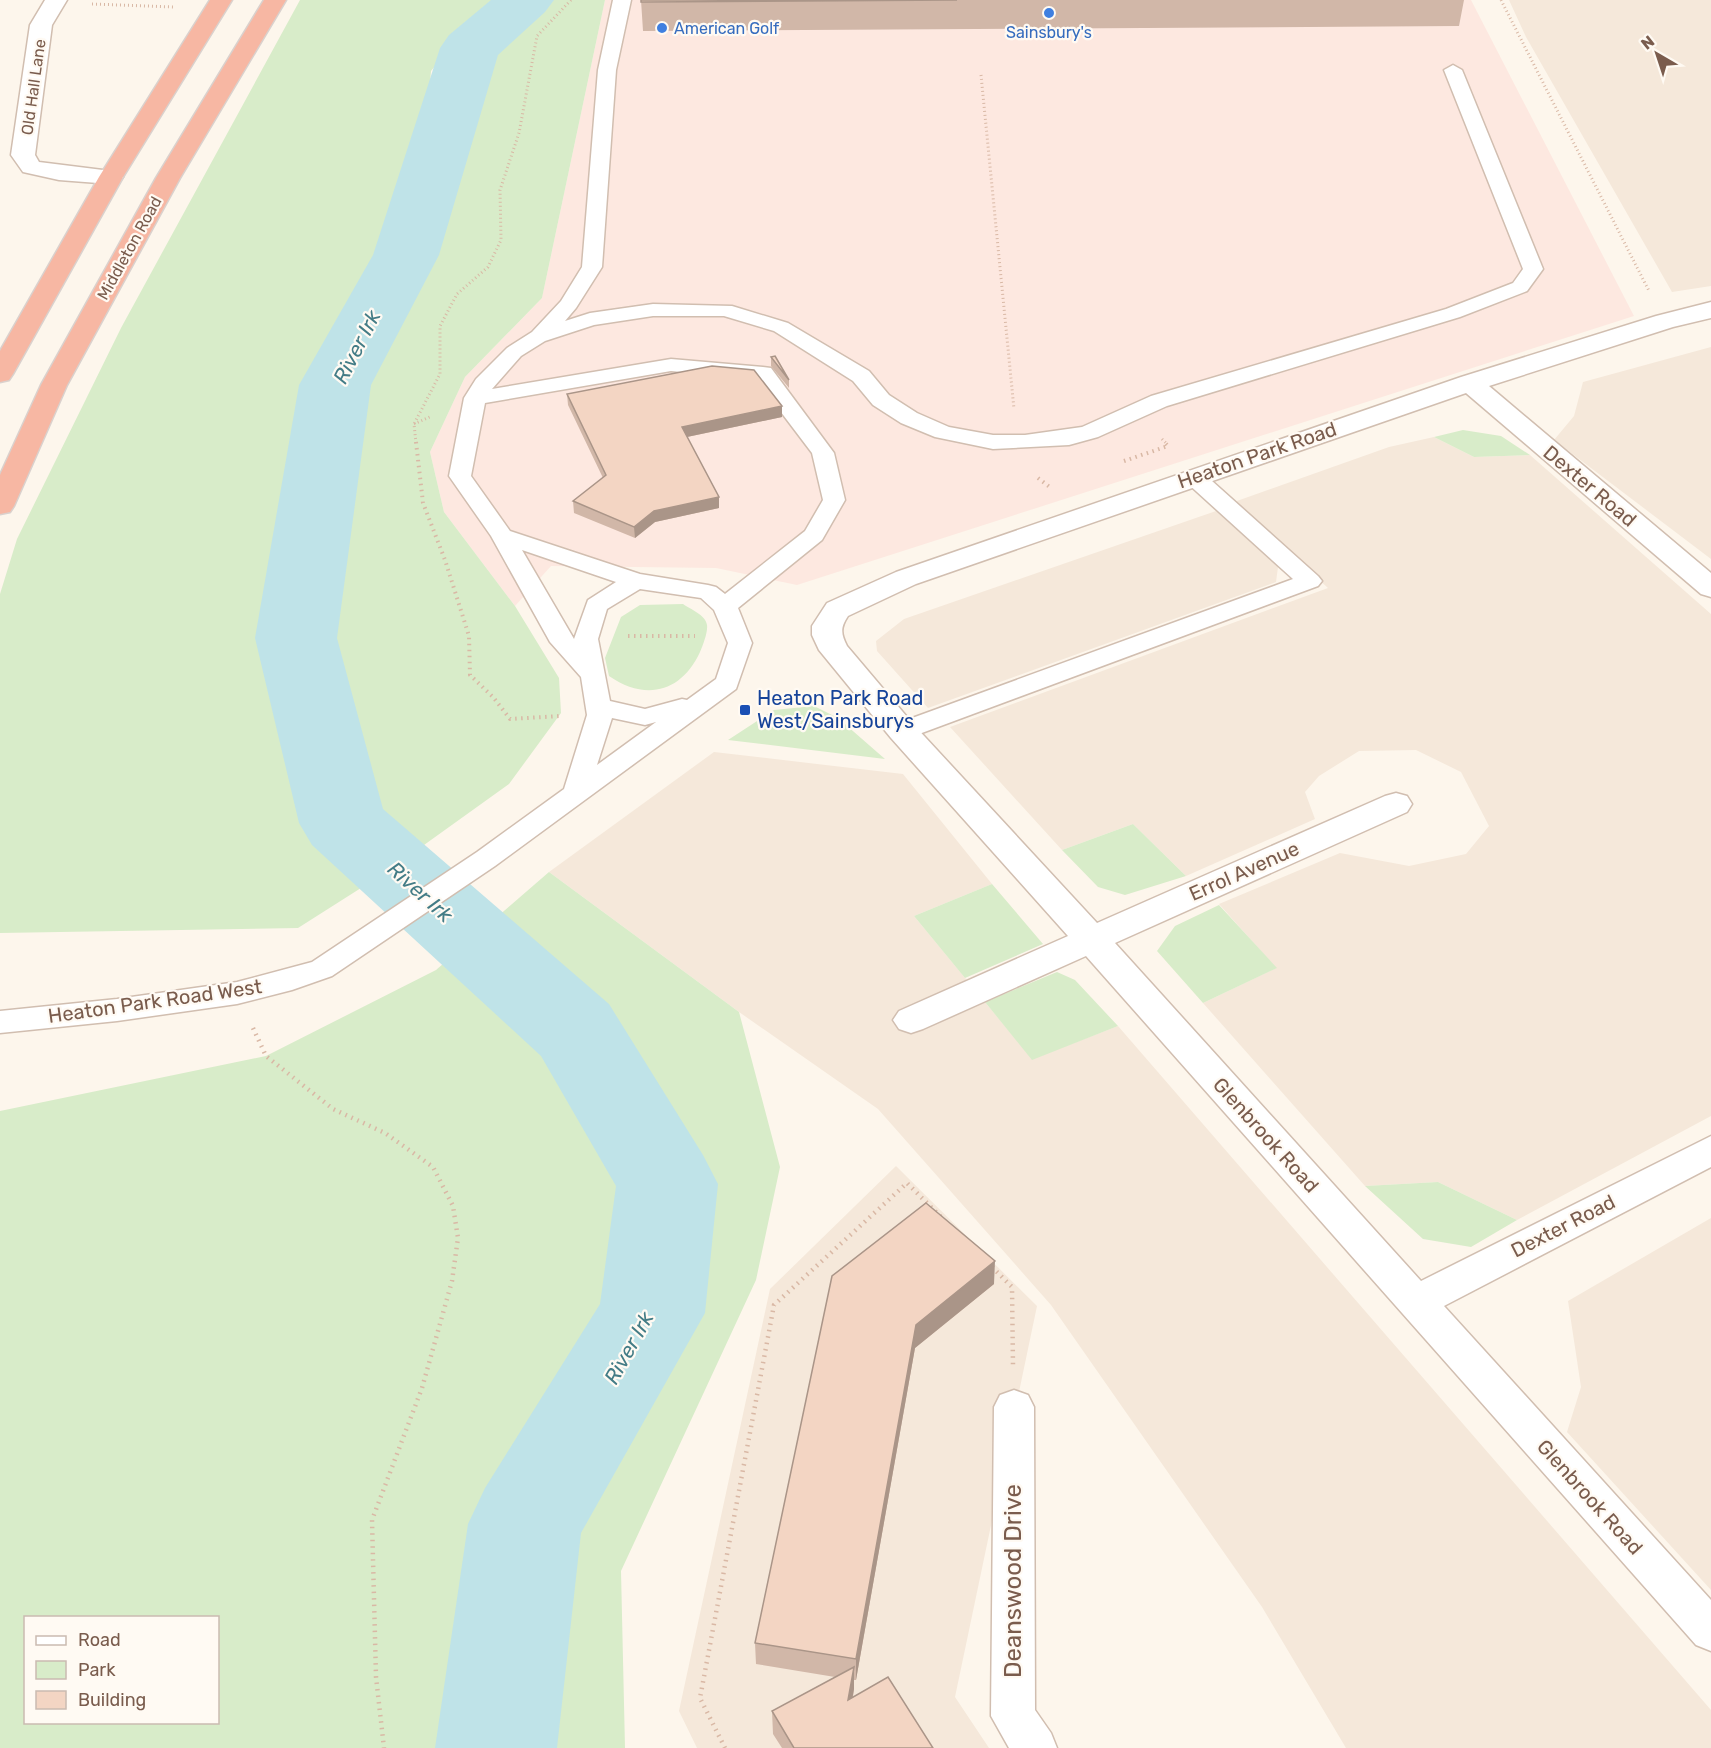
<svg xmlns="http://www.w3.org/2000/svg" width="1711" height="1748" font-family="Rubik,sans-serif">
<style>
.residential{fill:#f5e8da}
.commercial{fill:#fde8e0}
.green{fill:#d8ecc9;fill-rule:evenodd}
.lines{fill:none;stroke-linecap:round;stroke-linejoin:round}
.river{fill:#bfe3e8;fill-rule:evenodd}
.lane-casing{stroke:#d1beb0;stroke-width:3}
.street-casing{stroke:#d1beb0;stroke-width:3}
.highway-casing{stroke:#dad1cd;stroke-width:3}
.path-far2{stroke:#d9b8a5;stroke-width:3;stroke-dasharray:1 3;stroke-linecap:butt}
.path-far1{stroke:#d9b8a5;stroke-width:4;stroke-dasharray:1.5 4.5;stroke-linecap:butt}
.path{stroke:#d9b8a5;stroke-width:4.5;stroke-dasharray:1.5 5;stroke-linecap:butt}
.lane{fill:#fff;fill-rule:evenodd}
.street{fill:#fff;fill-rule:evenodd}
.highway{fill:#f7b7a3;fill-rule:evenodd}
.wall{fill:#d1b7a8}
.shaded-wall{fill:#aa9588}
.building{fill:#f3d5c3;stroke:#aa9588;stroke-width:1.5}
.shop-dot{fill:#3f7fe0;stroke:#fffaf3;stroke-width:2}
.transit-dot{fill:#1a4fb4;stroke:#fffaf3;stroke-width:2}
.labels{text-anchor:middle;stroke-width:4.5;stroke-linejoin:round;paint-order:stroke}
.far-shop-label{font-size:16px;fill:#366cbe;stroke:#fffaf3;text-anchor:start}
.far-street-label{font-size:16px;fill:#7a5c4d;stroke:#fffaf3}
.street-label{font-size:20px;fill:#7a5c4d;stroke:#fffaf3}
.transit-label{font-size:20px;fill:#164399;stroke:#fffaf3;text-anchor:start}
.water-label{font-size:21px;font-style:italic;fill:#437c86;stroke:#fffaf3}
.near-street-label{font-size:24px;fill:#7a5c4d;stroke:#fffaf3}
</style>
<rect width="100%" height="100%" fill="#fdf6ec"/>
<path class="residential" d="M1509 0H1711V286L1672 292 1526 37Z
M1711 347V559L1554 440 1574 416 1583 382Z
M1434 437 1474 457 1530 455 1711 614V1116L1517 1220 1438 1182 1365 1186 1203 1003 1276 968 1219 904 1340 853 1409 866 1466 854 1489 826 1461 772 1416 750 1359 751 1319 776 1305 792 1315 819 1186 876 1133 824 1062 850 950 727 1328 588 1234 502 1389 447Z
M1216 511 1278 567 1276 582 928 708 877 651 876 641 904 619Z
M714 752 903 774 992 884 914 916 1032 1059 1118 1026 1711 1710V1748H1346L1262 1607 1051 1305 878 1109 739 1012 549 872Z
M896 1166 1037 1306 955 1697 989 1748H697L679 1711 770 1289Z
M1711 1218V1590L1567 1432 1581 1387 1568 1301Z"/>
<path class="commercial" d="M605 0H1471L1634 316 797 585 716 568 551 566 515 606 444 512 430 452 465 377 542 298Z"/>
<path class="green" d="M300 0H501L466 29 431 71 424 156 365 315 314 395 278 552 279 651 320 809 372 881 298 928 0 933V594L17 539 121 328Z
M547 0H605L542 298 465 377 430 452 444 512 515 606 559 678 561 713 509 784 424 845 375 806 328 625 361 380 438 238 492 55Z
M1463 430 1501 436 1530 455 1474 457 1434 437Z
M683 604C690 609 706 615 707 625 708 632 703 645 700 652 681 693 645 701 609 676L605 658 621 617 640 605Z
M814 706 838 718 885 759 728 740 774 710Z
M1133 824 1186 876 1125 895 1098 887 1062 850Z
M549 872 739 1012 780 1167 756 1280 621 1571 625 1748H0V1111L266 1056 436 970ZM26 1618H218V1722H26Z
M992 884 1043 944 965 978 914 916Z
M1219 905 1277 968 1203 1003 1157 951 1175 926Z
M1057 972 1075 980 1118 1026 1032 1060 985 1002Z
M1438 1182 1517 1220 1471 1247 1423 1239 1365 1186Z"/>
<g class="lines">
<path class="river" d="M491 0H554L545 12 498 55 439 255 371 385 337 638 383 809 609 1004 703 1155 718 1184 705 1313 581 1533 557 1748H435L468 1524 485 1488 600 1304 616 1186 541 1056 312 845 299 823 255 638 299 385 373 255 440 48 449 35Z"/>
<defs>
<path id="lane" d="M613 0H631L616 70 602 267 576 308 565 321 590 313 653 304 732 306 788 323 869 371 889 395 917 413 949 427 993 435H1025L1082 427 1151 396 1446 309 1513 283 1523 269 1444 70 1453 65 1462 70 1543 269 1527 291 1460 317 1167 406 1098 437 1069 445 993 449 935 437 901 423 873 405 853 381 774 331 724 316H653L594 325 545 341 521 356 492 389 671 359 763 367 771 368 834 453 845 500 822 540 738 608 752 643 736 689 495 866 332 976 292 990 237 1004 117 1021 0 1033V1011L117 999 237 982 312 962 477 852 564 789 587 715 581 677 550 642 491 536 449 476 464 398 476 379 507 348 532 332 561 301 582 267 598 70ZM671 371 756 379 812 453 823 500 805 531 725 594 716 587 708 585 640 574 510 531 471 476 485 403ZM522 550 616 582 588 600 574 639ZM640 589 701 598 714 610 728 643 716 679 687 700 682 699 645 709 610 701 598 639 607 609ZM612 718 645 725 656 722 597 765Z
M1194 470 1202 472 1318 576 1322 581 1318 586 911 737 902 739 893 737 889 731 893 725 1293 579 1186 482 1183 477 1186 472Z"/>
<path id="street" d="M45 0H67L52 25 35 155 39 162 119 172 123 177 119 182 111 184 59 180 23 172 11 155 30 25Z
M1711 302V318L1673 327 1489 386 1711 573V597L1701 594 1466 393 916 584 848 616C840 628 841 634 847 646L913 724 1097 923 1385 796 1396 793 1407 796 1412 804 1407 812 1115 943 1421 1281 1711 1136V1167L1444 1306 1711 1600V1651L1696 1645 1086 956 923 1029 911 1033 899 1029 893 1020 899 1011 1068 936 891 738 819 650 812 635V626L827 603 896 572 1461 377 1656 316Z
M1014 1390 1028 1395 1034 1407 1035 1710 1051 1733 1057 1748H1009L991 1716 994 1407 1000 1395Z"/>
<path id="highway" d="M210 0H232L123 177 13 374 9 380 0 382V351L99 177Z
M264 0H286L180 178 67 385 14 506 10 512 0 514V475L41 385 156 178Z"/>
</defs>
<use href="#lane" class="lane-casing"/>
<use href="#street" class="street-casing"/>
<use href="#highway" class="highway-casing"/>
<path class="path-far2" d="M1501 0 1649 291
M92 4 174 7
M981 75 1014 409
M414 424 432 416
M1162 439 1166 443
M416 443 414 424 440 374V326L457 294 488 267 501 240 500 190 519 133 537 36 571 0"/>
<path class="path-far1" d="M416 442 423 503 445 560 469 636 470 675 493 697 510 719 560 716
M1124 461 1168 446 1164 442
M1038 478 1051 488
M628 636H695"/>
<path class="path" d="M253 1028 266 1056 333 1109 385 1133 433 1167 453 1206 458 1238 452 1281 422 1388 372 1520 376 1677 384 1748
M992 1267 1012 1287 1013 1366
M725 1748 700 1698 774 1305 907 1183 942 1218"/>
<use href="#lane" class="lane"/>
<use href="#street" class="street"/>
<use href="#highway" class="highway"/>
</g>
<path class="wall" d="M641 0H1464L1459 26 643 31Z
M771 357 789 380V388L771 366Z
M567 394 782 417 687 437 719 497V508L655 522 635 538 574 513 573 501 603 478 568 405Z
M832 1276 994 1284 915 1348 856 1680H854V1689L853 1697 933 1748H782L773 1734 772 1711 835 1677 756 1664 755 1643Z"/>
<path class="shaded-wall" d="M782 406V417L682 438V427Z
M719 497V508L655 522 635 538 634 527 654 511Z
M995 1261 994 1284 915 1348 856 1680V1659L916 1325Z
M854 1667V1689L848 1723V1700Z"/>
<path class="building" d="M641 0H957L641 2Z
M775 356 789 380 771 357Z
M712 366 754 370 782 406 682 427 719 497 654 511 634 527 573 501 606 475 567 394Z
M926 1203 995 1261 916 1325 856 1659 755 1643 832 1276Z
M854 1667 848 1700 888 1677 933 1748H794L772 1711Z"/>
<g class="shop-dot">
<circle cx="1049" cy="13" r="6"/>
<circle cx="662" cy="28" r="6"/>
</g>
<rect class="transit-dot" x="739" y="704" width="12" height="12" rx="3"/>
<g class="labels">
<g class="far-shop-label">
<text x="674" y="34">American Golf</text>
<text x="1049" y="38" text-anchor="middle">Sainsbury's</text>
</g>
<g class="far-street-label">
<text transform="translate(33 87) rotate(-82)" y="6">Old Hall Lane</text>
<text transform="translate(129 248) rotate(-61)" y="6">Middleton Road</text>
</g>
<g class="street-label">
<text transform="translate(1257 455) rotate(-19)" y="7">Heaton Park Road</text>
<text transform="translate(1590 486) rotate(40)" y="7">Dexter Road</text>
<text transform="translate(1244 871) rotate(-24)" y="7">Errol Avenue</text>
<text transform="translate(155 1001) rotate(-8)" y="7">Heaton Park Road West</text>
<text transform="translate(1266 1135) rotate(48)" y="7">Glenbrook Road</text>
<text transform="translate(1563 1226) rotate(-27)" y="7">Dexter Road</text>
<text transform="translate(1590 1497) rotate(48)" y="7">Glenbrook Road</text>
</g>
<g class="transit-label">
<text x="757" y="705">Heaton Park Road<tspan x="757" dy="23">West/Sainsburys</tspan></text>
</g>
<g class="water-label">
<text transform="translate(357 347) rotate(-63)" y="7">River Irk</text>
<text transform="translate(420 892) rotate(42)" y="7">River Irk</text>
<text transform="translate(629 1348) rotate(-61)" y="7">River Irk</text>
</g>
<g class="near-street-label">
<text transform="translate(1013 1581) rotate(-90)" y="8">Deanswood Drive</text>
</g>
</g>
<rect x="24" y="1616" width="195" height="108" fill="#fffaf3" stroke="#cabbb1" stroke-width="1.5"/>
<rect x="36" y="1636" width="30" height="9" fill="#ffffff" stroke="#cabbb1" stroke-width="1.5"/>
<text x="78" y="1646" font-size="18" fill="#7a5c4d">Road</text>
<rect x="36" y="1661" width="30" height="18" fill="#d8ecc9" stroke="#cabbb1" stroke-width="1.5"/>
<text x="78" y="1676" font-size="18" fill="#7a5c4d">Park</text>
<rect x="36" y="1691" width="30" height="18" fill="#f3d5c3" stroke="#cabbb1" stroke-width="1.5"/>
<text x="78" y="1706" font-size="18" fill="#7a5c4d">Building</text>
<g transform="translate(1657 54) rotate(321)" stroke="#fffaf3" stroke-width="4.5" paint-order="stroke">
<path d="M0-4.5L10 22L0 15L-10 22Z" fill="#7a5c4d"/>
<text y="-9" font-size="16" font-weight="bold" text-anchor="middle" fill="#7a5c4d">N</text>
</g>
</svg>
